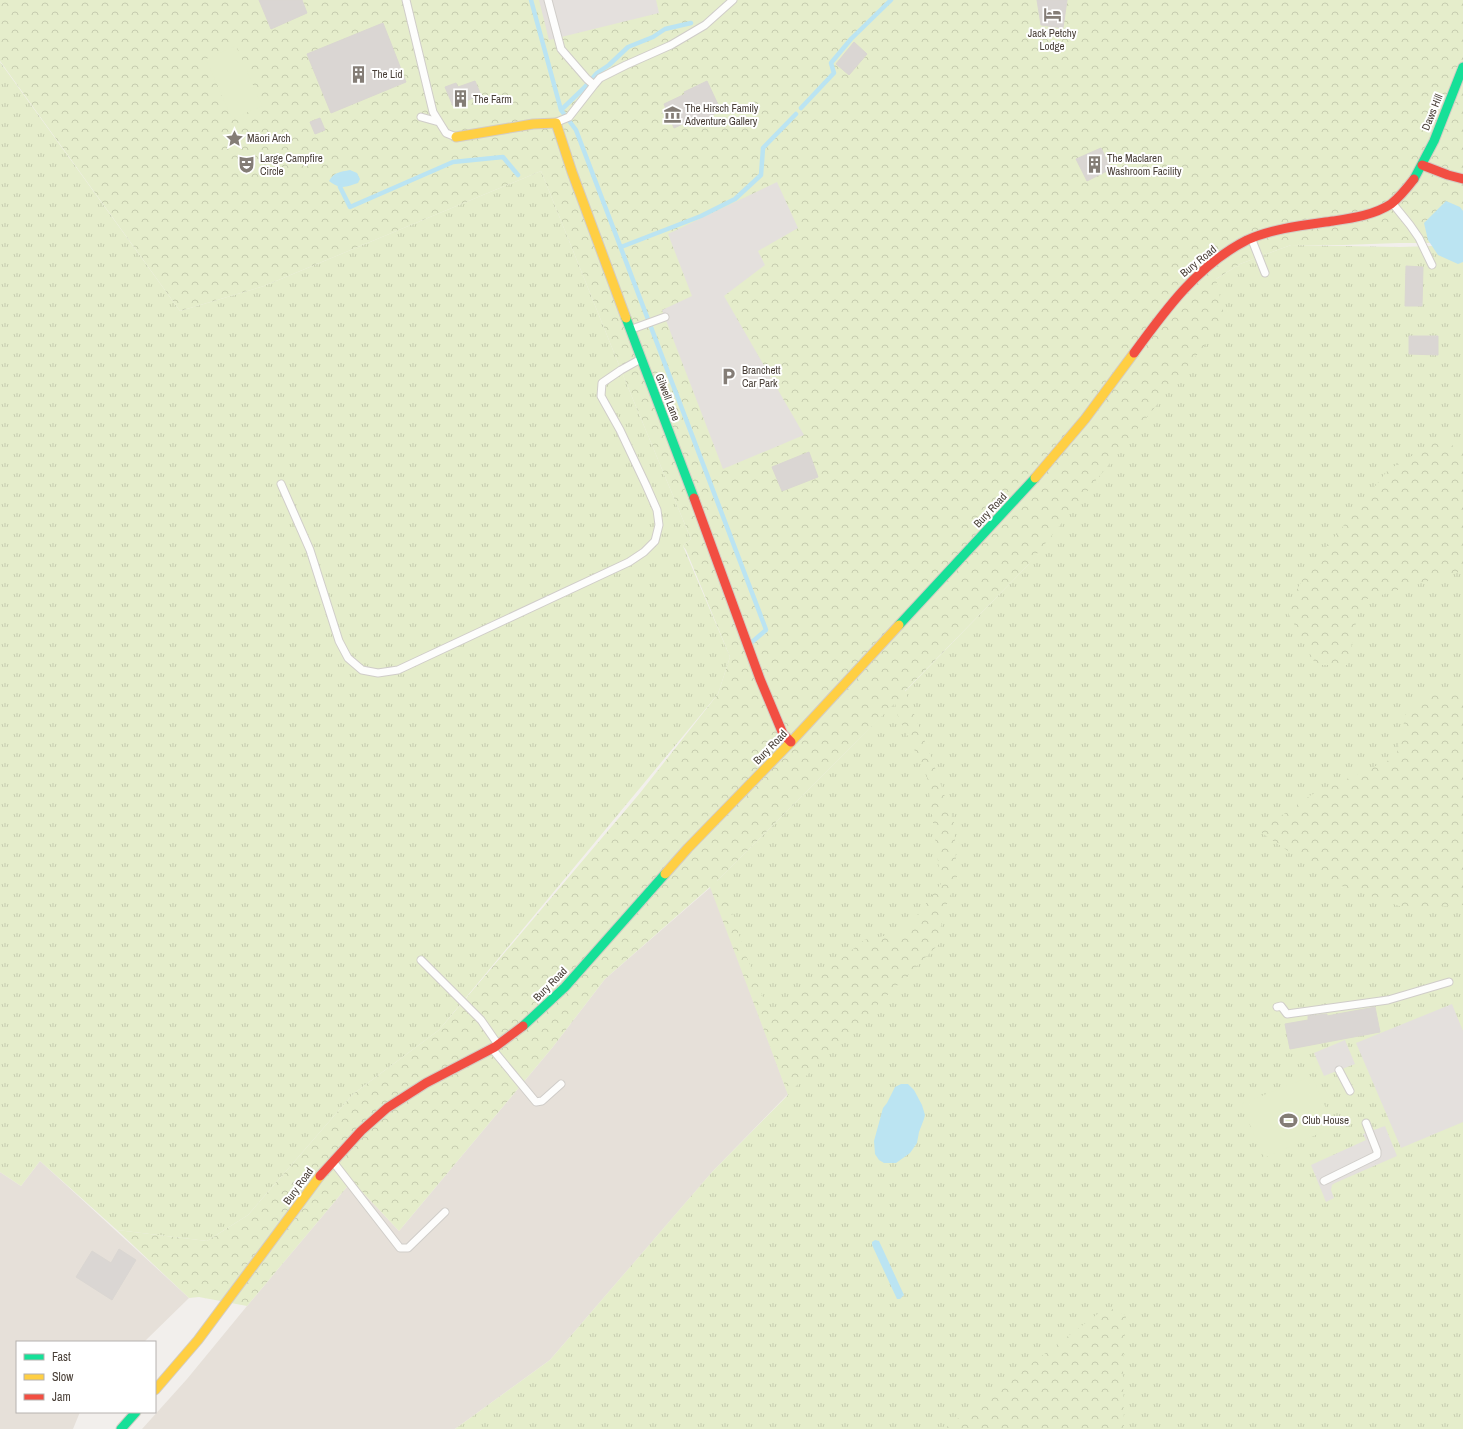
<svg xmlns="http://www.w3.org/2000/svg" width="1463" height="1429" font-family="'Archivo Narrow',sans-serif">
<style>
.residential{fill:#e6e0d9}
.grass{fill:url(#grass-tufts)}
.forest{fill:url(#forest-crowns);fill-rule:evenodd}
.pitch{fill:#e5edcb}
.parking{fill:#e4e0dd}
.water{fill:#bbe4f2}
.lines{fill:none;stroke-linecap:round;stroke-linejoin:round}
.stream{stroke:#bbe4f2;stroke-width:4.5}
.building{fill:#dad6d3;stroke:#dad6d2}
.lane-casing{stroke:#d0cdc9;stroke-width:9}
.fast-casing{stroke:#d3ccc4;stroke-width:11}
.slow-casing{stroke:#d3ccc4;stroke-width:11}
.jam-casing{stroke:#d3ccc4;stroke-width:11}
.lane{stroke:#fdfdfc;stroke-width:7}
.fast{stroke:#16e098;stroke-width:9}
.slow{stroke:#ffcf43;stroke-width:9}
.jam{stroke:#f24e42;stroke-width:9}
.labels{text-anchor:middle;stroke-width:4;stroke-linejoin:round;paint-order:stroke}
.poi-label{font-size:11px;fill:#493f37;stroke:#fff;text-anchor:start}
.street-label{font-size:11px;fill:#493f37;stroke:#fff}
</style>
<defs>
<pattern id="grass-tufts" width="24" height="20" patternUnits="userSpaceOnUse"><rect width="24" height="20" fill="#e5edcb"/><path d="M3 7l-1-3M5 7V3M7 7l1-3M15 17l-1-3M17 17v-4M19 17l1-3" fill="none" stroke="#c6ccaf"/></pattern>
<pattern id="forest-crowns" width="20" height="18" patternUnits="userSpaceOnUse"><rect width="20" height="18" fill="#e5edcb"/><path d="M2 6a3 3 0 1 1 6 0M12 15a3 3 0 1 1 6 0" fill="none" stroke="#c6ccaf"/></pattern>
</defs>
<rect width="100%" height="100%" fill="#f2efec"/>
<path class="residential" d="M711 887 788 1094 713 1171 550 1360 455 1429H142L187 1379 247 1306 352 1181 399 1231 552 1048 605 979Z
M40 1161 189 1298 144 1342H17V1412H80L73 1429H0V1172L21 1186Z"/>
<path class="grass" d="M0 62 180 311 264 286 541 171 625 380 691 539 683 546 730 657 718 694 439 1030 353 1094 248 1215 207 1241 117 1230 40 1161 21 1186 0 1172Z
M1291 245 1400 247 1463 245V1429H455L550 1360 712 1172 788 1095 711 887 854 744 1028 565 1216 279 1240 264Z"/>
<path class="forest" d="M0 0H1463V243H1399L1344 245H1291L1240 264 1216 279 1225 320 1028 565 905 691 933 762 954 823 957 878 947 904 939 933 941 942 788 1094 710 887 605 979 552 1048 399 1231 352 1181 247 1306 199 1297 189 1298 117 1230 207 1241 248 1215 353 1094 439 1030 640 793 718 694 730 657 686 550 683 546 691 539 625 380 541 171 264 286 180 311 0 61ZM895 703 897 714 927 776 941 884 904 932 864 940 771 1017 745 953 730 907 717 881Z
M1442 438 1463 453V573L1459 572 1360 601 1348 665H1316L1286 609 1308 570 1388 470Z
M1426 691 1463 692V905L1408 909 1336 884 1259 831 1311 795 1396 757 1406 714Z
M1107 1307 1126 1315 1123 1370 1124 1429H944Z"/>
<path class="pitch" d="M236 46 262 106 232 119 206 59Z
M1312 1076 1334 1127 1264 1158 1241 1104Z"/>
<path class="parking" d="M539 0H656L659 13 549 40Z
M777 182 798 228 758 251 765 265 724 296 804 435 723 469 662 310 692 296 668 234Z
M1452 1004 1463 1031V1122L1401 1148 1356 1043Z
M1345 1040 1355 1064 1324 1076 1314 1053Z
M1385 1126 1397 1156 1335 1183 1332 1185 1331 1190 1334 1198 1326 1202 1311 1165 1366 1140 1363 1134Z"/>
<path class="water" d="M350 170 357 173 360 179 358 183C345 187 341 190 329 181 334 172 340 172 350 170Z
M1446 201 1460 207 1463 211V262L1458 264 1438 255 1428 240 1424 223Z
M901 1084H908L914 1090 922 1105 925 1115 924 1119 919 1132 917 1143 910 1153 896 1163H884L879 1160 875 1154 874 1141 883 1108 887 1103 895 1087Z
M875 1240 879 1241 904 1295 900 1299H897L872 1245V1242Z"/>
<g class="lines">
<path class="stream" d="M531 0 561 110 576 130 765 627 766 630 752 642
M801 108 834 73 831 63 851 39 891 0
M561 110 584 88 597 73 609 65 628 47 653 37 665 29 691 23
M340 187 350 207 453 162 503 157 518 175
M621 247 701 216 735 199 761 175 763 148 796 114"/>
</g>
<path class="building" d="M259 0H302L307 13 271 29Z
M1037 0H1067L1063 28 1041 25Z
M383 23 406 82 331 113 307 54Z
M854 42 867 54 849 75 836 64Z
M475 81 481 95 453 106 445 87 456 83 458 87Z
M707 81 721 111 697 122 696 118 674 128 664 104 685 94 684 92Z
M320 118 325 130 315 134 310 122Z
M1101 148 1111 169 1087 181 1076 159Z
M1406 266 1423 267 1422 306H1405Z
M1409 336H1438V355L1409 354Z
M809 452 818 477 782 491 772 467Z
M1375 1007 1380 1032 1290 1049 1285 1024 1308 1020V1016L1327 1014V1016Z
M119 1249 136 1260 112 1300 76 1277 92 1251 111 1263Z"/>
<g class="lines">
<defs>
<path id="lane" d="M406 0 433 112 446 133 456 137
M548 0 561 49 587 79 594 85
M421 117 439 122
M557 122 569 117 594 85 600 78 626 65 671 45 705 25 733 0
M1393 204 1410 225 1419 238 1432 265
M1252 240 1265 273
M632 329 665 317
M281 484 310 550 339 641 348 658 362 670 378 673 398 670 629 562 644 552 655 541 659 525 657 510 646 485 620 430 601 396 602 383 621 370 639 360
M421 960 481 1020 497 1043
M1277 1007 1281 1006 1287 1014 1388 1000 1449 982
M493 1050 536 1102 542 1101 561 1084
M1339 1070 1350 1091
M334 1163 400 1248H408L445 1212
M1324 1181 1377 1155V1151L1366 1123"/>
<path id="fast" d="M1414 179 1434 141 1463 67
M626 318 694 498
M899 625 1035 478
M523 1026 565 987 665 874
M121 1429 136 1412"/>
<path id="slow" d="M456 137 533 124 556 123 572 172 626 318
M1035 478 1085 419 1134 353
M665 874 688 848 791 742 899 625
M155 1390 198 1340 320 1176"/>
<path id="jam" d="M1422 165 1448 175 1463 179
M1134 353C1166 309 1198 265 1247 240 1274 228 1305 225 1333 221 1353 218 1374 215 1391 204 1400 197 1407 188 1414 179
M694 498 760 679 783 734 791 742
M320 1176 361 1131 387 1108 426 1083 495 1047 523 1026"/>
</defs>
<use href="#lane" class="lane-casing"/>
<use href="#fast" class="fast-casing"/>
<use href="#slow" class="slow-casing"/>
<use href="#jam" class="jam-casing"/>
<use href="#lane" class="lane"/>
<use href="#fast" class="fast"/>
<use href="#slow" class="slow"/>
<use href="#jam" class="jam"/>
</g>
<defs>
<symbol id="hotel-bare" viewBox="-9 -9 18 18"><path d="M-6-4.5h1.5V1H6V5H4.5V3h-9V5H-6ZM-4 0a1.8 1.8 0 1 1 3.6 0ZM.5 0V-2.5h3Q6-2.5 6 0Z" fill="#847d76" stroke="#fff" stroke-width="2.5" paint-order="stroke"/></symbol>
<symbol id="building-bare" viewBox="-9 -9 18 18"><path d="M-4-6H4V6H1V3H-1V6H-4ZM-2.5-4.3h1.7v1.8h-1.7ZM.8-4.3h1.7v1.8H.8ZM-2.5-1h1.7V.8h-1.7ZM.8-1h1.7V.8H.8Z" fill="#847d76" stroke="#fff" stroke-width="2.5" paint-order="stroke"/></symbol>
<symbol id="museum-bare" viewBox="-9 -9 18 18"><path d="M0-6L6-3V-2H-6V-3ZM-5-1h2V3h-2ZM-1-1h2V3h-2ZM3-1h2V3H3ZM-6 4H6V6H-6Z" fill="#847d76" stroke="#fff" stroke-width="2.5" paint-order="stroke"/></symbol>
<symbol id="sight-bare" viewBox="-9 -9 18 18"><path d="M0-6L1.8-2.2L6-1.7L2.9 1.2L3.7 5.4L0 3.3L-3.7 5.4L-2.9 1.2L-6-1.7L-1.8-2.2Z" fill="#847d76" stroke="#fff" stroke-width="2.5" paint-order="stroke"/></symbol>
<symbol id="theatre-bare" viewBox="-9 -9 18 18"><path d="M-5-5.5Q0-4 5-5.5V0Q5 5 0 6Q-5 5-5 0ZM-3.3-2.5H-1v1.5H-3.3ZM1-2.5H3.3v1.5H1ZM-2.8 1Q0 5.5 2.8 1Z" fill="#847d76" stroke="#fff" stroke-width="2.5" paint-order="stroke"/></symbol>
<symbol id="parking-bare" viewBox="-9 -9 18 18"><path d="M-3.5-5.5H1a3.5 3.5 0 0 1 0 7H-1V5.5H-3.5ZM-1-3.4V-.6H.8a1.4 1.4 0 0 0 0-2.8Z" fill="#847d76" stroke="#fff" stroke-width="2.5" paint-order="stroke"/></symbol>
<symbol id="stadium-bare" viewBox="-9 -9 18 18"><path d="M0-5a6.5 5 0 1 0 0 10a6.5 5 0 1 0 0-10ZM-3.5-1.8h7v3.6h-7Z" fill="#847d76" stroke="#fff" stroke-width="2.5" paint-order="stroke"/></symbol>
</defs>
<g fill-rule="evenodd">
<use href="#hotel-bare" x="1040" y="2" width="25" height="25"/>
<use href="#building-bare" x="346" y="62" width="25" height="25"/>
<use href="#building-bare" x="448" y="86" width="25" height="25"/>
<use href="#museum-bare" x="660" y="102" width="25" height="25"/>
<use href="#sight-bare" x="222" y="126" width="25" height="25"/>
<use href="#theatre-bare" x="234" y="152" width="25" height="25"/>
<use href="#building-bare" x="1082" y="152" width="25" height="25"/>
<use href="#parking-bare" x="716" y="364" width="25" height="25"/>
<use href="#stadium-bare" x="1276" y="1108" width="25" height="25"/>
</g>
<g class="labels">
<g class="poi-label">
<text x="1052" y="37" text-anchor="middle">Jack Petchy<tspan x="1052" dy="13">Lodge</tspan></text>
<text x="372" y="78">The Lid</text>
<text x="473" y="103">The Farm</text>
<text x="685" y="112">The Hirsch Family<tspan x="685" dy="13">Adventure Gallery</tspan></text>
<text x="247" y="142">Māori Arch</text>
<text x="260" y="162">Large Campfire<tspan x="260" dy="13">Circle</tspan></text>
<text x="1107" y="162">The Maclaren<tspan x="1107" dy="13">Washroom Facility</tspan></text>
<text x="742" y="374">Branchett<tspan x="742" dy="13">Car Park</tspan></text>
<text x="1302" y="1124">Club House</text>
</g>
<g class="street-label">
<text transform="translate(1432 112) rotate(-68)" y="4">Daws Hill</text>
<text transform="translate(1198 261) rotate(-39)" y="4">Bury Road</text>
<text transform="translate(668 397) rotate(69)" y="4">Gilwell Lane</text>
<text transform="translate(990 510) rotate(-47)" y="4">Bury Road</text>
<text transform="translate(770 747) rotate(-46)" y="4">Bury Road</text>
<text transform="translate(550 984) rotate(-45)" y="4">Bury Road</text>
<text transform="translate(298 1186) rotate(-54)" y="4">Bury Road</text>
</g>
</g>
<rect x="16" y="1341" width="140" height="72" fill="#ffffff" stroke="#b6b2af"/>
<rect x="24" y="1354" width="20" height="6" fill="#16e098" stroke="#b6b2af"/>
<text x="52" y="1361" font-size="12" fill="#493f37">Fast</text>
<rect x="24" y="1374" width="20" height="6" fill="#ffcf43" stroke="#b6b2af"/>
<text x="52" y="1381" font-size="12" fill="#493f37">Slow</text>
<rect x="24" y="1394" width="20" height="6" fill="#f24e42" stroke="#b6b2af"/>
<text x="52" y="1401" font-size="12" fill="#493f37">Jam</text>
</svg>
